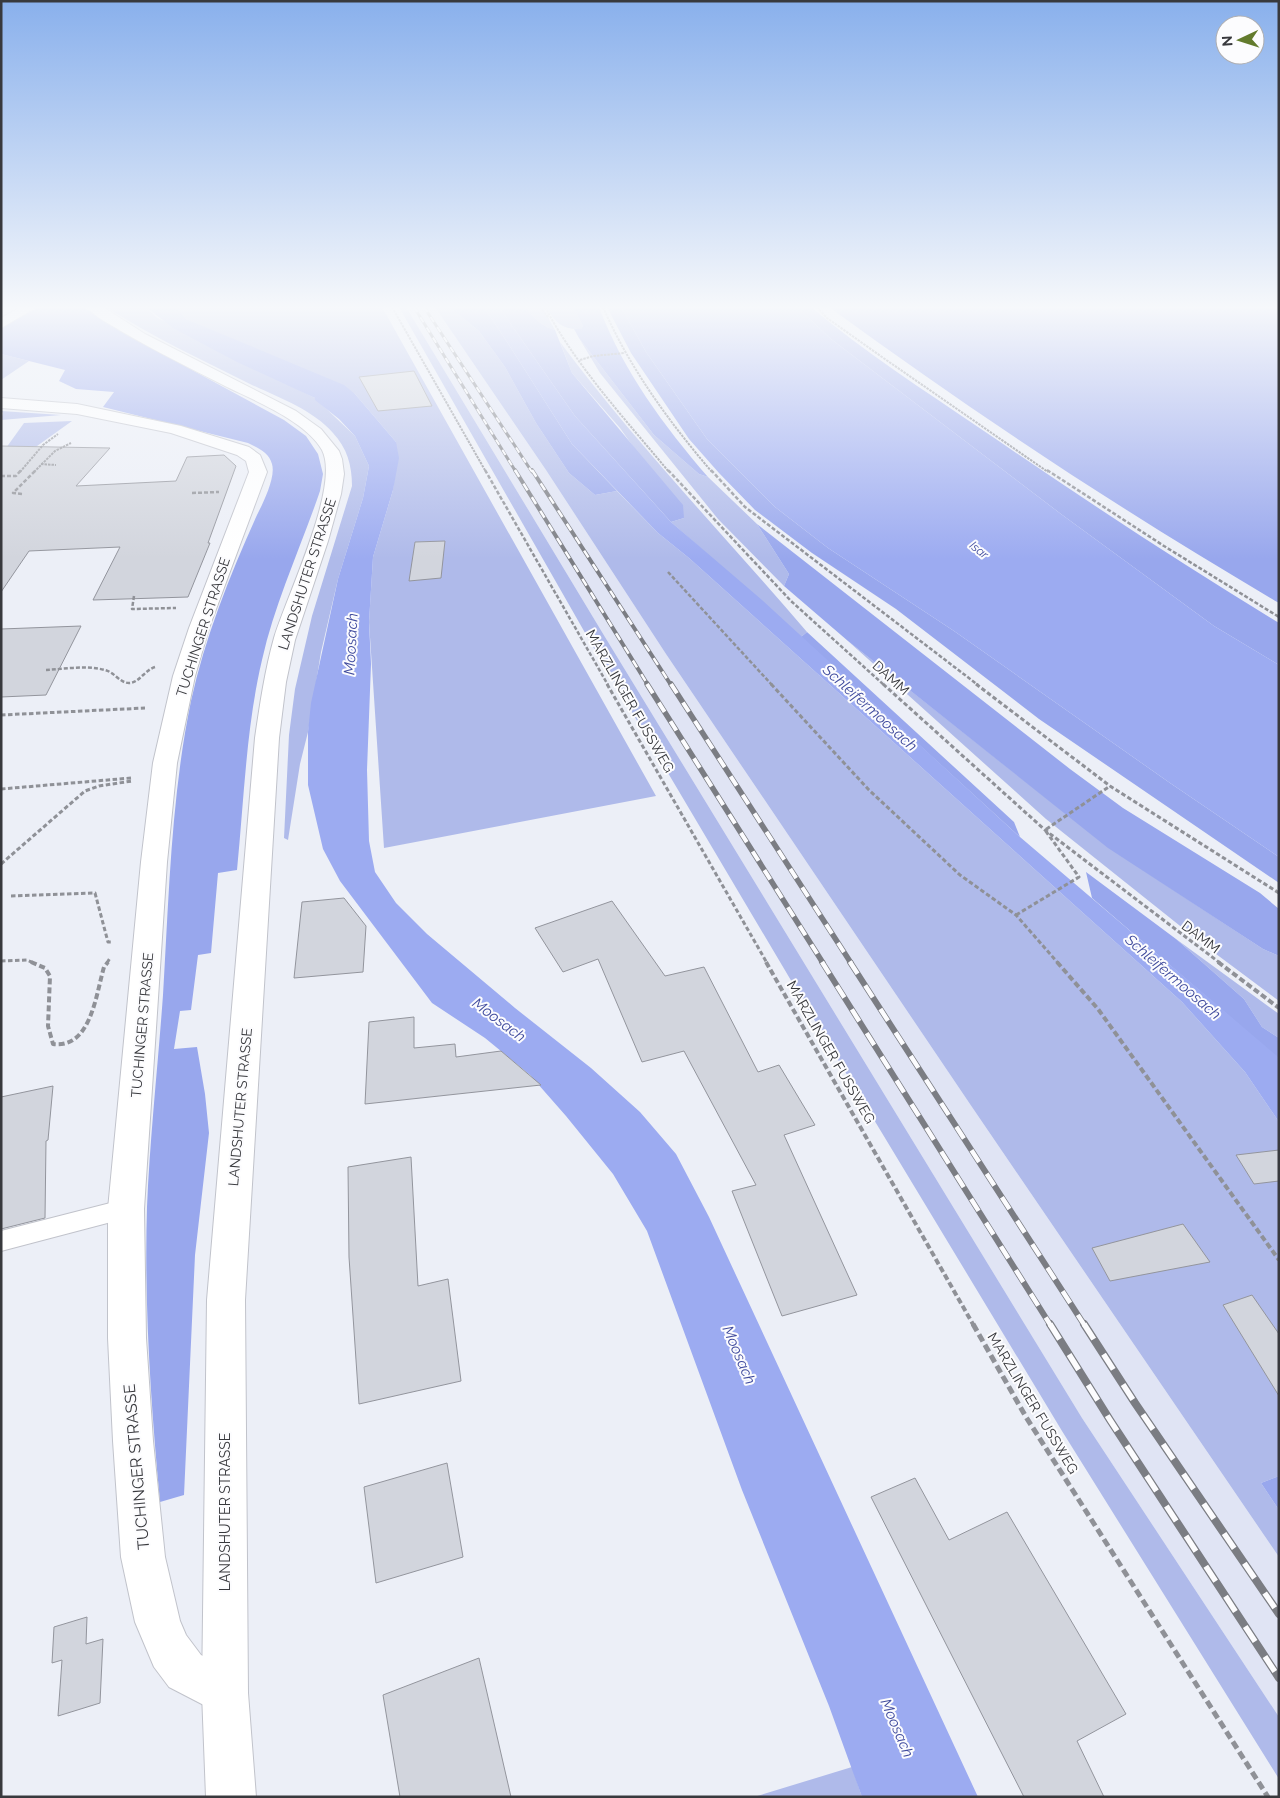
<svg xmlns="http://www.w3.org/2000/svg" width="1280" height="1798" font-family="Raleway,sans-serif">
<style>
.built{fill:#e0e4f4}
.green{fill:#afbaea}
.forest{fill:#98a7ed}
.water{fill:#9cabf1}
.building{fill:#d2d5dd;stroke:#93959d}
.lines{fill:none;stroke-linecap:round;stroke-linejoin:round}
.service-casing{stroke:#c1c3cb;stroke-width:2}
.minor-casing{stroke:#c1c3cb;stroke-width:2}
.secondary-casing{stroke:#c1c3cb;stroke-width:2}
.path-far4{stroke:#8f9197;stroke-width:2;stroke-dasharray:2.5 1;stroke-linecap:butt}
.path-far3{stroke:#8f9197;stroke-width:2.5;stroke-dasharray:4 2;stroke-linecap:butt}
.path-far2{stroke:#8f9197;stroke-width:3;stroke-dasharray:4.5 2.5;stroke-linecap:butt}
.path-far1{stroke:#8f9197;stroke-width:4;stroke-dasharray:6 3;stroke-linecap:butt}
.path{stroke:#8f9197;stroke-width:5;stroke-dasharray:8 4;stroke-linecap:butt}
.service{fill:#fff;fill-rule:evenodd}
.minor{fill:#fff;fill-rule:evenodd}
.secondary{fill:#fff;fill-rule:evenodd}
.rail-far4-casing{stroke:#7b7d83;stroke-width:3}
.rail-far3-casing{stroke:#7b7d83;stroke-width:4}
.rail-far2-casing{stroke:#7b7d83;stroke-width:5.5}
.rail-far1-casing{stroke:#7b7d83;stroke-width:6}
.rail-casing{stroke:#7b7d83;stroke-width:8}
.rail-far4{stroke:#fcfcfe;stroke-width:2;stroke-dasharray:6;stroke-linecap:butt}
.rail-far3{stroke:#fcfcfe;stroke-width:2.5;stroke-dasharray:8;stroke-linecap:butt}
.rail-far2{stroke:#fcfcfe;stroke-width:4;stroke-dasharray:11;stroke-linecap:butt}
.rail-far1{stroke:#fcfcfe;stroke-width:4.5;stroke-dasharray:14;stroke-linecap:butt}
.rail{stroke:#fcfcfe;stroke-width:5.5;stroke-dasharray:18;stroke-linecap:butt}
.labels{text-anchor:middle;stroke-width:4;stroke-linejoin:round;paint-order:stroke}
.far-water-label{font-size:12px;font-style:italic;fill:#414c9e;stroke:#fcfcfe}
.street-label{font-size:14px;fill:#38393d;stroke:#fcfcfe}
.water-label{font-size:15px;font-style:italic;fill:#414c9e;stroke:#fcfcfe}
.near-street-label{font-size:16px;fill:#38393d;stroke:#fcfcfe}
</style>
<rect width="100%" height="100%" fill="#eceff7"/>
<path class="built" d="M406 307H435L546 470 666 654 972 1107 1279 1557V1717L1082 1418 605 637Z"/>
<path class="green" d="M106 307H146L156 317 315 398 355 436 369 466 363 498 338 579 321 652 308 732 300 764 288 840 284 838 289 735 295 689 312 616 352 486C352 465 347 448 333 433 312 409 277 397 248 383 200 359 151 336 106 307Z
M177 307H382L656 796 384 848 369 622 373 557 393 490 396 442 355 394 186 319Z
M399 307H406L605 637 1082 1418 1279 1717V1779L1062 1431 853 1085 588 638Z
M435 307H449L479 331 505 367 536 423 569 473 595 495 617 491 658 533 689 558 1182 1002 1245 1072 1279 1122V1476L1261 1483 1279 1510V1557L972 1107 666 654 546 470Z
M526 307H542L555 330C543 327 533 318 526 307Z
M546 307H573L583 326 581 329C563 330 555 323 546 307Z
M579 338 654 435 699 474 708 477 757 524 789 574 784 586 718 519 600 373Z
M560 342C636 444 724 535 807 632L801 637 671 522 684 518 620 428 572 373Z
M1 354 29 361 1 380Z
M1 411 61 415 1 420 3 413Z
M72 421 37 446 11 474 1 455 24 423Z
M848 641 1108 847 1263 949 1279 956V1001L1204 945 1046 819Z
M1176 939 1279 1014V1038L1262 1027 1244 999Z
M852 1767 862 1797H754Z"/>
<path class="forest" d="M38 307H83L124 333 284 420 306 436 318 454 323 474 320 491C301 547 275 602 262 660 246 728 244 800 237 870L218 873 211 953 198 955 191 1010 180 1011 174 1049 197 1047 205 1094 209 1133 195 1255 184 1495 160 1502C151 1405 144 1306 147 1207 150 1136 158 1065 163 995 169 897 171 797 191 701 205 637 230 575 257 515 263 503 276 477 272 464 269 452 258 448 248 443L103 407 114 392 76 389 59 381 65 370 1 354V327Z
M449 307H484L509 345 572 444 617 491 595 495 569 473 536 423 505 367 479 331Z
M499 307H526C533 318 543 327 555 330L572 373 683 505 684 518 671 522 575 416Z
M573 307H599C623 371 664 426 708 477L699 474 654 435 579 338 574 329H581L583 326Z
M607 307H621L646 352 707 439 775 507 828 548 954 631 1170 783 1279 857V883L1039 719 896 609 812 553 755 510 719 473 689 439 631 353Z
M797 307H811C864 352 924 390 981 429 1079 496 1177 561 1279 623V665L1214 626 1061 514 831 339Z
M829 307H1279V603C1124 512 974 413 829 307Z
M757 524 1070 769 1123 808 1260 893 1279 909V956L1263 949 1108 848 848 641 784 586 789 574Z
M807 632 1014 822 1020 837 801 637Z
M1086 872 1176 939 1244 999 1262 1027 1279 1038V1059L1092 898Z
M1279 1476V1510L1261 1483Z"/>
<path class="water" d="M146 307H177L186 319 344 385 355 394 396 442 399 458 393 490 373 557 369 622 371 664 367 770 369 841 375 872 396 903 427 934 515 1008 591 1068 640 1112 676 1154 709 1217 978 1797H862L829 1706 742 1490 647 1231 613 1174 566 1116 530 1075 485 1038 432 1003 340 881 323 849 308 785V732L311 703 338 579 363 498 369 466 355 436 339 419 315 400V398L237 362 173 328Z
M484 307H499L575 416 671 522 762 600 1020 837 1277 1056 1279 1059V1122L1245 1072 1182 1002 689 558 658 533 572 444 509 345Z
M621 307H797L831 339 1061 514 1214 626 1279 665V857L1170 783 954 631 828 548 775 507 707 439 646 352Z"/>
<path class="building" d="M414 371 432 406 378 411 359 377Z
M1 446 110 448 76 486 176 481 187 457 224 455 236 466 208 543H210L188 597 93 600 120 547 29 551 1 592Z
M445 541 441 578 409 581 415 542Z
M81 626 46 695 1 697V629Z
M344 898 366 926 363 972 294 978 302 902Z
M612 901 665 976 704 967 758 1072 779 1065 815 1125 784 1135 857 1295 782 1316 732 1191 756 1185 684 1051 642 1062 598 959 563 972 535 928Z
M414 1017V1048L455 1044 456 1057 501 1051 541 1085 365 1104 369 1022Z
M53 1086 48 1140 46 1141 45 1218 1 1229V1097Z
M1279 1150V1181L1254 1184 1236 1155Z
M411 1157 418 1286 448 1279 461 1381 359 1404 349 1257 348 1167Z
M1183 1224 1210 1262 1110 1281 1092 1248Z
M1252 1295 1279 1334V1396L1223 1305Z
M447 1463 463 1557 376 1583 364 1487Z
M915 1478 949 1540 1007 1512 1126 1714 1077 1741 1104 1797H1024L871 1497Z
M87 1617 86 1644 103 1639 100 1703 58 1716 62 1660 52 1663 54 1627Z
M479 1658 511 1797H400L383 1695Z"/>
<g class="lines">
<defs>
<path id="service" d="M126 1199 134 1202 137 1209 134 1216 1 1251V1231Z"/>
<path id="minor" d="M21 307H37L1 328V318Z
M1 398 77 404 181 426 249 447 260 455 267 472 209 628 195 676 177 763 167 862 144 1209 146 1338 153 1441 165 1557 180 1621 186 1635 201 1655 242 1676 248 1693 242 1710 225 1716 169 1687 154 1667 135 1622 121 1557 113 1441 108 1338V1209L141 862 153 763 173 676 189 628 249 472 246 461 237 455 171 433 77 414 1 408Z"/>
<path id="secondary" d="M87 307H103L145 334 296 411 321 429 339 451 342 459 344 474 341 494 328 541 295 640 286 682 279 738 245 1300 248 1693 256 1797H206L202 1693 207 1300 255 738C260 704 265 670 274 638 286 597 341 486 322 450 306 421 253 400 225 386 190 368 155 351 121 331 110 324 95 317 87 307Z"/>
</defs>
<use href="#service" class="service-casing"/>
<use href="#minor" class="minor-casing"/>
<use href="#secondary" class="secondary-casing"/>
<path class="path-far4" d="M392 307 486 472
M540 307 549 318
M545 307C576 366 626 420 669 472
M603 307C629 367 669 422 712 472
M817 307 827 318 882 357 1048 472
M580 360 593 356 625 353
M41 464 56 465
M20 472 43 445 58 434
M34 472 55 451 71 443"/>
<path class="path-far3" d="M485 470 608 685
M668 470 791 601 884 685
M711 470 745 507 978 685
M1047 470 1164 546 1279 617
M1 476H16L21 470
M192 493 219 492
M22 494 13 493 36 470
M668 572 772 685
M134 596 132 609 176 608
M46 670C65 669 86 665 105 670 114 672 120 683 129 683 139 683 145 670 155 667"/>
<path class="path-far2" d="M607 684 767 963
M771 684 869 790 960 875 1016 915 1058 963
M883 684 1045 830 1220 963
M976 684 1110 786 1279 893
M1 715 145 708
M1 789 131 778
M1 864 85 791 99 786 132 781
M11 896 95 893 108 942H113
M1016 915 1079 877 1045 830 1110 786
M1 961 27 960 34 963
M107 963 110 958"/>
<path class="path-far1" d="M31 962 45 968 50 976 48 1026 53 1044C91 1049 96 994 104 967L108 962
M766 962 974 1326
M1057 962 1098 1009 1279 1260
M1218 962 1279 1008"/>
<path class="path" d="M973 1324 1026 1417 1268 1797"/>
<use href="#service" class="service"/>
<use href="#minor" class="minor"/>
<use href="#secondary" class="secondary"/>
<defs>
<path id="rail-far4" d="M414 307 516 472
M424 307 532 472"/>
<path id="rail-far3" d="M515 470 648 685
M532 470 671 685"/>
<path id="rail-far2" d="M647 684 823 963
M671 684 851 963"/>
<path id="rail-far1" d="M822 962 1051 1326
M850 962 1085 1326"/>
<path id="rail" d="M1050 1324 1110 1420 1279 1678
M1084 1324 1135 1403 1279 1614"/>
</defs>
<use href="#rail-far4" class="rail-far4-casing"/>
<use href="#rail-far3" class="rail-far3-casing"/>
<use href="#rail-far2" class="rail-far2-casing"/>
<use href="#rail-far1" class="rail-far1-casing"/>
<use href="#rail" class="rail-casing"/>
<use href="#rail-far4" class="rail-far4"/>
<use href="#rail-far3" class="rail-far3"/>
<use href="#rail-far2" class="rail-far2"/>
<use href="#rail-far1" class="rail-far1"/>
<use href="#rail" class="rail"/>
</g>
<linearGradient id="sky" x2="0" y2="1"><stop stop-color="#89b0ec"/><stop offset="0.55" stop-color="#f6f8fb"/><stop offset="1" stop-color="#f6f8fb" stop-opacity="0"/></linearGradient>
<rect width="1280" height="559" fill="url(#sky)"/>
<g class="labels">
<g class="far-water-label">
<text transform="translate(979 550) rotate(39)" y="4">Isar</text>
</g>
<g class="street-label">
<text transform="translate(307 574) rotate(-72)" y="5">LANDSHUTER STRASSE</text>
<text transform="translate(203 627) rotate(-72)" y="5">TUCHINGER STRASSE</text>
<text transform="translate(891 678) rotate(42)" y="5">DAMM</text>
<text transform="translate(630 701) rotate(60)" y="5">MARZLINGER FUSSWEG</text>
<text transform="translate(1201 937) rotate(37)" y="5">DAMM</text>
<text transform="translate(142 1025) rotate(-85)" y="5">TUCHINGER STRASSE</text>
<text transform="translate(831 1052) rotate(60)" y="5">MARZLINGER FUSSWEG</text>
<text transform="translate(240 1107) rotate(-85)" y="5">LANDSHUTER STRASSE</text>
<text transform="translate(1033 1403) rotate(59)" y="5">MARZLINGER FUSSWEG</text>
<text transform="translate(225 1512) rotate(-90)" y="5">LANDSHUTER STRASSE</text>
</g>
<g class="water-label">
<text transform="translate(351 644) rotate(-87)" y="5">Moosach</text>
<text transform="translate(870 708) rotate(42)" y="5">Schleifermoosach</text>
<text transform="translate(1173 977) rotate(41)" y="5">Schleifermoosach</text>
<text transform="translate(499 1020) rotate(37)" y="5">Moosach</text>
<text transform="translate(739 1355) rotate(67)" y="5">Moosach</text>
<text transform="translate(897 1728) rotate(67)" y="5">Moosach</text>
</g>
<g class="near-street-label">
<text transform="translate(136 1467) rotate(-95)" y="6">TUCHINGER STRASSE</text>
</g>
</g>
<rect width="1280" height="1798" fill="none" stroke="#38393d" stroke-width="5"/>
<g transform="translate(1240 40) rotate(266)"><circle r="24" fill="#fcfcfe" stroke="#aeaeb1"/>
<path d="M0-4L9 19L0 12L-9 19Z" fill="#637b2d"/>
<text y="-8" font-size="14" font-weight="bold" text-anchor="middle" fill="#38393d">N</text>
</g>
</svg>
